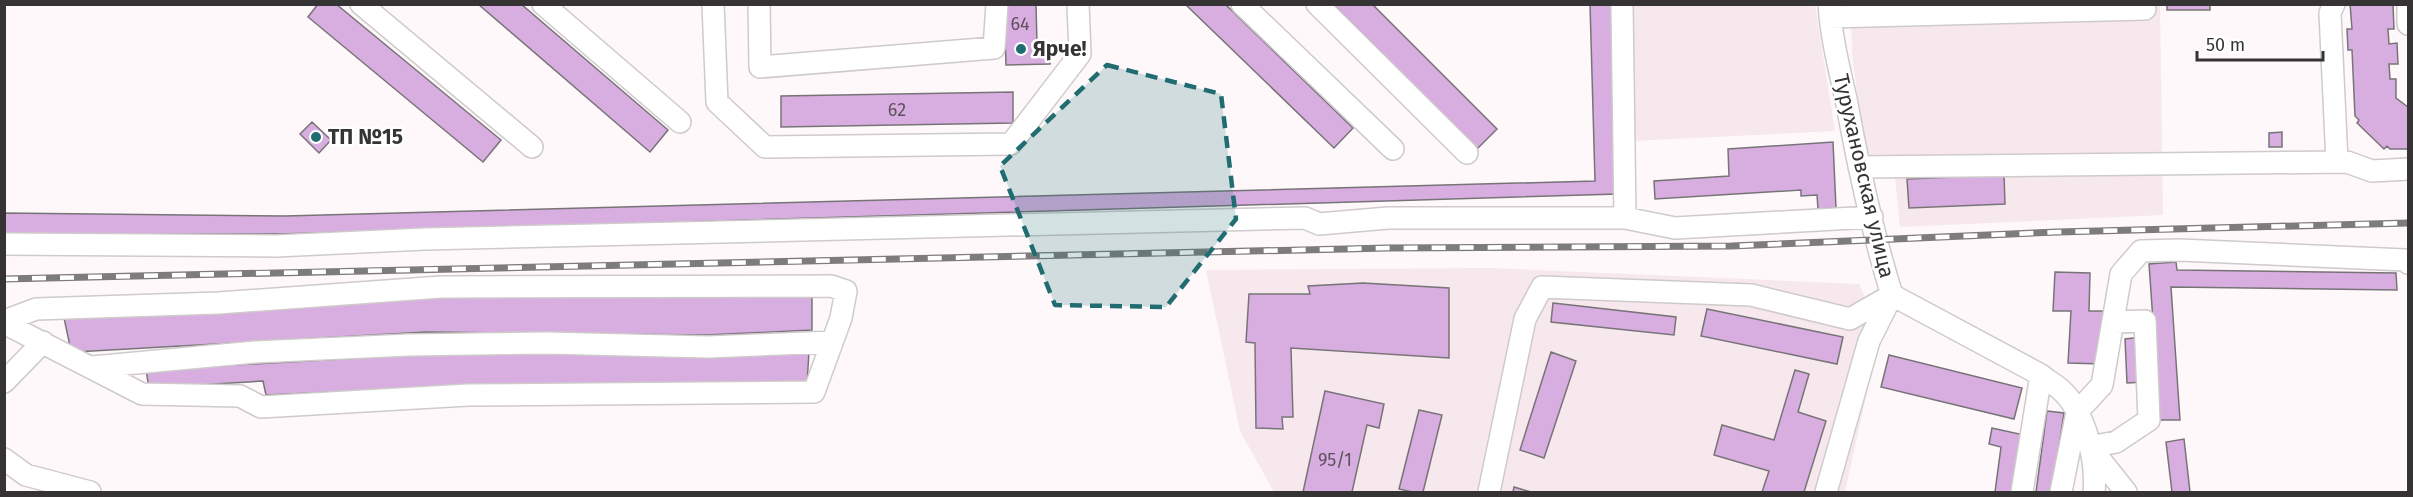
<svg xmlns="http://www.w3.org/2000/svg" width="2413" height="497" font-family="'Fira Sans',sans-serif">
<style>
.built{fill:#f6e8ed}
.building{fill:#d8addf;stroke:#777478;stroke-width:1.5}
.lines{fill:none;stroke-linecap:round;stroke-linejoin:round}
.minor-casing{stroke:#cfcacc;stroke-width:24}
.minor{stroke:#fff;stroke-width:21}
.rail-casing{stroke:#7e7b7c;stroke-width:7}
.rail{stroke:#fff;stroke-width:4.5;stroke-dasharray:14;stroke-linecap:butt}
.marked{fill:#206c70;fill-opacity:0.2;stroke:#206c70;stroke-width:4.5;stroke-dasharray:12 8;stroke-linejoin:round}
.poi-dot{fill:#206c70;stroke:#fff;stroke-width:2}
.labels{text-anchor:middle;stroke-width:5;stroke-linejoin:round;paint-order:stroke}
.number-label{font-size:18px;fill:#5e525e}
.poi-label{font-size:21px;font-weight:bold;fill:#353333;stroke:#fff;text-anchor:start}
.street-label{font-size:21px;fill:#353333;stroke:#fff}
</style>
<rect width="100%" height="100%" fill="#fef8fa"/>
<path class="built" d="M1630 5H1815L1835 131 1632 141Z
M1851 5H2160L2163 215 1900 227 1893 158 1866 160 1852 54Z
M1492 268 1859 284 1880 333 1845 492H1274L1240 431 1206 270Z"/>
<path class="building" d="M318 4H336L501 140 483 162 308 17Z
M478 4H521L668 130 650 152Z
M1004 4H1036L1037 44H1050V64L1006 65Z
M1185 4H1225L1353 128 1334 148Z
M1333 4H1372L1497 129 1477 149Z
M1590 4H1613L1618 194 281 234H4V213L285 216 1595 181Z
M2167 4H2210V10H2167Z
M2350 4H2393L2394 29H2388L2389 44 2397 43 2398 64H2389L2390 79H2396V98L2408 107V149H2390L2387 146 2384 149 2357 123 2359 120 2355 116 2352 50H2348L2347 29H2352Z
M1013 92V123L781 127V96Z
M312 122 331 140 319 153 300 134Z
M2282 132V147H2269V133Z
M1833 142 1836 208 1818 209 1817 195 1801 196V190L1655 199 1654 181 1729 176 1728 149Z
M2004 175 2005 204 1909 208 1907 179Z
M2176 262 2177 270 2396 273 2397 290 2171 287 2180 420H2160L2149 264Z
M2055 272 2090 273 2089 311H2104L2102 364 2068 363 2071 311H2053Z
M1363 283 1449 288V358L1291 348 1293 417H1282L1283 429 1256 428 1255 343 1246 342 1249 294H1310L1308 286Z
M456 296 812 297V330L707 335 426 332 75 352 70 346 64 318Z
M1553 303 1676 317 1674 335 1551 322Z
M1707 309 1843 337 1837 364 1701 336Z
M2142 337 2144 382 2127 383 2125 339Z
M809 351 807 385 466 386 266 395 263 381 149 388 146 370 413 355Z
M1551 352 1576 361 1544 458 1520 450Z
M1889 355 2022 388 2014 419 1881 387Z
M1795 370 1809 374 1798 412 1826 421 1804 492H1762L1769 471 1714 455 1722 425 1774 440Z
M1325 391 1384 404 1379 428 1367 425 1352 492H1303Z
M1419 410 1442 415 1423 492H1412L1399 489Z
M2047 411 2064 413 2052 492H2036Z
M1992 428 2024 435 2017 492H1995L2001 447 1989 444Z
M2184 439 2190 492H2172L2166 442Z
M1514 487 1531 492H1513Z"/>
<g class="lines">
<defs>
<path id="minor" d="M361 4 532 147
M543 4 680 122
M713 4 717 102 765 147 1011 144 1080 54 1078 4
M759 4 760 67 994 48 997 4
M1242 4 1393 149
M1317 4 1467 153
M1829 4C1831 36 1839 68 1846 99 1858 165 1872 231 1892 295L2041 375C2047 380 2054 384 2060 389 2085 411 2097 460 2094 492
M2334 4 2330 13 2337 162
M2408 4V24
M1830 17 2145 9
M1859 167 2347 162 2372 171 2408 169
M1625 218 1675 228 1872 217
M4 244 276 246 425 239 1305 218 1319 224 1388 218H1625L1622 4
M4 321 36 309 218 303 441 287 831 286 846 291 841 318 814 392 468 395 261 407 240 396 142 394 4 323
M2113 322 2145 321 2149 420 2116 442 2090 447 2126 492
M92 367 255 352 409 345 547 343 708 347 832 342
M4 382 43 342
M4 459 26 475 90 492
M1489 492 1525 319 1542 287 1751 295 1850 319 1892 295
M1826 492 1869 341 1892 295
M2022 492 2041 375
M2061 492 2077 412 2102 385 2121 274 2141 251 2180 250 2405 260 2408 263"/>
</defs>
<use href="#minor" class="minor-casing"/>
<use href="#minor" class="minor"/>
<defs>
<path id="rail" d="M4 279 1388 248 1731 246 2058 232 2408 223"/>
</defs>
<use href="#rail" class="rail-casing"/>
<use href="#rail" class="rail"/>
</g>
<path class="marked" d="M1107 65 1221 94 1236 219 1166 307 1055 305 1000 166Z"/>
<g class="poi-dot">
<circle cx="1021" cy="49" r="6"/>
<circle cx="316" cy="137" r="6"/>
</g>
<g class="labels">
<g class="number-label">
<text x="1020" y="30">64</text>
<text x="897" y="116">62</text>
<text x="1335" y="466">95/1</text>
</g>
<g class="poi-label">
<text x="1033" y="56">Ярче!</text>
<text x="328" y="144">ТП №15</text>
</g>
<g class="street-label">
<text transform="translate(1864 176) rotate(77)" y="7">Турухановская улица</text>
</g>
</g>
<rect width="2413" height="497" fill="none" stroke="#353333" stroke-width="12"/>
<path d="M2197 51v9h126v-9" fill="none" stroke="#353333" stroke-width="3"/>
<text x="2206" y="51" font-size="18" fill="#353333" stroke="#ffffff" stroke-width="4.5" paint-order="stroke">50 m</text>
</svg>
